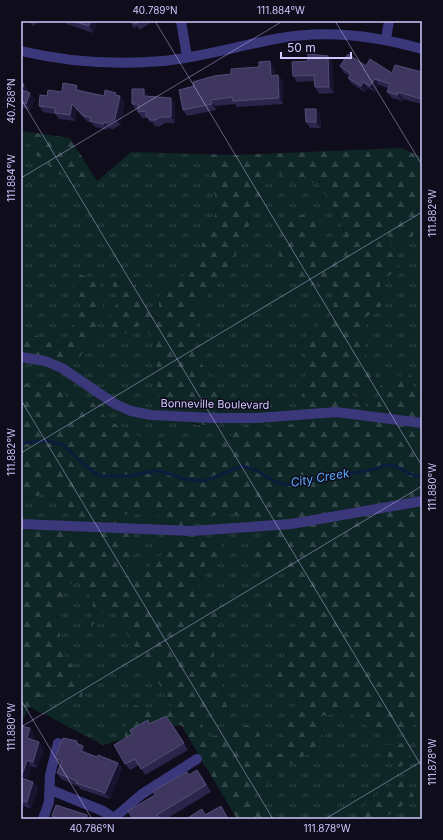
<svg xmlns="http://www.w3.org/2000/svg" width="443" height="840" font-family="Inter,sans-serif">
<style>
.grass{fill:url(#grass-tufts)}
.forest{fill:url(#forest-firs);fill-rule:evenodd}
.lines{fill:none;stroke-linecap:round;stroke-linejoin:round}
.stream{stroke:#0b1c3c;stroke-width:3}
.minor{stroke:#3b377b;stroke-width:10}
.wall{fill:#2c244b}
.shaded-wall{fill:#191330}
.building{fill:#3e365e;stroke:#544d77}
.ticks{fill:none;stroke:#cfc8fe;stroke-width:1;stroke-opacity:0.45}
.labels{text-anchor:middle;stroke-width:3;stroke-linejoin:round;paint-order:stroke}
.street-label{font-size:11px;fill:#cfc8fe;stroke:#0f0c1c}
.water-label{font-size:12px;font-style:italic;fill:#58acfc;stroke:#0f0c1c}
.neatline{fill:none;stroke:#cfc8fe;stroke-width:1.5}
.ticks-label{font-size:10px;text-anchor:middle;fill:#cfc8fe}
</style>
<defs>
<pattern id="grass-tufts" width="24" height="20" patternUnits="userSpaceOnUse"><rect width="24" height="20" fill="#0f2626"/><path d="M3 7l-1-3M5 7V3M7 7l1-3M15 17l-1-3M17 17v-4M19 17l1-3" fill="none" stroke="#314447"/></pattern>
<pattern id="forest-firs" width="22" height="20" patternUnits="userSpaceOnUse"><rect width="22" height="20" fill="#0f2626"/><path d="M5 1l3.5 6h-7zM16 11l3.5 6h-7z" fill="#314447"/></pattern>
</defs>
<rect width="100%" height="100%" fill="#0f0c1c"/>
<path class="grass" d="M21 130 23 131 34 153 97 181 131 152 204 154 218 208 192 267 177 282 160 289 159 319 143 307 135 282H112L118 300 109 321 142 324 156 344 157 388 192 424 218 427 223 401 194 350 198 308 235 256 249 225 251 199 259 172 272 164 288 183H318L338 214 345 236 313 239 310 213 304 290 324 279 338 290 331 315 302 340 306 383 292 426 273 408 271 428 243 426 220 445 204 438H173L147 441 108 420 92 401 66 397 54 376 32 385 21 381V354L78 360 103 303 73 286 87 307 78 312 64 346 53 343 21 329Z
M418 225 420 242H422V399L417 397 376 414 350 393 365 392 375 377 364 351 366 317 381 308 380 281 388 235Z
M44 494 68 509 87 531 85 543 55 521 34 530 21 529V500Z
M155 512 176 532 165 551 147 569 116 579 132 559V540L117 515Z
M230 512 246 521 274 534 255 550 288 560 287 602 297 622 283 662 301 690 293 713 281 721 283 754 257 750 260 726H235L210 738 197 716 213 705 230 716 214 657 219 601 196 597 205 565 191 521Z
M82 580 93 603 91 626 110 604 135 648 173 705 155 714 131 703 124 739 103 745 48 716 40 693 55 684 68 702 81 677 64 654 56 615 65 585Z
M347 710 368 727 398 734 422 720V819H381L392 813H356L365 819H263L256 793 289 765 324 743 318 717Z"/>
<path class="forest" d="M23 131 70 138 97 181 58 174 34 153Z
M401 148 422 157V242L420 243 418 226 408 245 388 236 400 269 380 281 381 308 366 317 364 351 375 377 365 392 350 394 376 413 380 386 409 370 417 397 422 399V720L398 734 368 727 347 710 318 717 324 743 289 765 256 793 263 819H237L181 725 124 739 131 703 155 714 173 705 135 648 110 605 91 627 93 603 82 580 65 585 56 615 64 654 81 677 83 702H68L55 684 40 693 48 716 29 707 21 723V529L34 530 55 521 85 543 87 531 68 509 44 494 21 500V381L32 385 54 376 66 397 92 401 108 420 147 441 173 438H204L220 445 243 426 271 428 273 408 292 425 306 383 302 340 331 315 338 290 324 279 304 290 279 254 282 219 310 213 328 224 314 239 345 235 338 214 318 183H288L272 164 259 172 269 193 251 199 249 225 235 256 198 308 194 350 223 401 218 427 163 419 157 388 156 344 142 324 119 337 109 321 118 300 111 281 135 282 143 307 158 319 160 289 177 282 192 267 218 208 204 154 233 155ZM155 512 176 532 165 551 147 569 117 579 132 559V540L118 515ZM230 512 246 521 274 534 255 550 249 570 270 576 288 561 287 578 269 592V607L287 602 297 622 283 662 267 671 279 692 301 690 293 713 281 721 283 754 257 750 260 726H235L210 738 197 716 213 705 230 717 214 657 219 600 196 597 205 565 224 555 219 536 197 542 191 521Z
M79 274 99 281 103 303 94 334 78 360 47 364 21 354V329L53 343 64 346 78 312 86 307 73 286Z
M403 743 409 751 412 762 396 768 381 746Z
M403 779 414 796C395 810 380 829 356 813L385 788Z"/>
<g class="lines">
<path class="stream" d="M21 443 47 441 63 445 86 466 96 474 103 476H129L154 471H160L185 479 205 481 242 466 256 470 275 482 287 485 370 470 387 465H393L415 476 422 477"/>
<path class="minor" d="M181 21 187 57
M386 39 389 21
M21 51C67 62 115 65 163 61 201 57 238 46 275 39 325 29 374 35 422 49
M21 357 45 361 62 368 115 404 131 411 151 415 213 418H258L336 412 422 423
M21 524 192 531 291 524 422 501
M51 790 103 811 115 819
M114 818 142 794 197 759
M43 819 49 802 50 775 58 743"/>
</g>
<path class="wall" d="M29 21H40L33 26Z
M65 21H97L93 33 67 24Z
M129 21H153L140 30 137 26 134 28Z
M215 21H226L216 23Z
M332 62 334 93 319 94 315 87V81L297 82 293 76Z
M340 66H366L392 73 422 72V104L403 99 402 101 392 98 387 92 388 88 379 85 375 92 368 88 365 92 352 84 348 78 349 76 344 73Z
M274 68 275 75H278L283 81V104L237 107 235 104 215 106 216 110 187 116 183 110 194 86 231 74Z
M21 82 24 84 28 90V92L35 99 30 110 21 107Z
M80 90 104 96 116 93 118 96H120L125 103 120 125 113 129 108 128V130L95 127 92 123 88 122 76 110 75 121 59 119 55 114 43 112 39 106 47 96 62 92Z
M148 95V97L175 104V123H165L159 127 155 126 152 122H150L147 118H142L138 112V110H136L132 104Z
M316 109 320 115 321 128H310L306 122Z
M148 720 150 723 171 722 188 750 145 775 139 765 130 770 125 764 132 734Z
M21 726 30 728 34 735 33 740 44 748 37 768 31 766 27 780 33 782 38 788 31 809 24 806 21 814Z
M77 741 80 745 83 746 87 752V753L97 757 118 763 122 769 110 799 80 789 79 787 61 779 57 773 60 765 55 758Z
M189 775 202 776 211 792 166 819H133Z
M87 815 90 819H55L52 816Z"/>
<path class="shaded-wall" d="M91 21H97L93 33 89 26Z
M328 56 332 62 334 93 329 87Z
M270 61 274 68 275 82 271 76Z
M278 75 283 81V104L279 98Z
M375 79 379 85 375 92 370 86Z
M363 82 368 88 365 92 361 86Z
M24 84 28 90 26 96 22 90Z
M77 86 81 92 76 90Z
M144 89 148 95V103L144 96Z
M398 92 403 99 402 101 398 95Z
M30 93 35 99 30 110 26 104Z
M116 93 120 98V96L125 103 120 125 115 119V95Z
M171 98 175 104V123L171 117Z
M211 100 215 106 216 110 212 104Z
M72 104 76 110 75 121 70 115Z
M316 109 320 115 321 128 316 122Z
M104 122 108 128V130L104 124Z
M30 728 34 735 32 744 27 738Z
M39 742 44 748 37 768 33 762Z
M83 746 87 752 85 757 81 751Z
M27 760 31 766 26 784 21 778Z
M118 763 122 769 110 799 105 793Z
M33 782 38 788 31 809 27 802Z
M21 802 24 806 21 814Z
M87 815 90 819H86Z"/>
<path class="building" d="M72 21H91L89 26Z
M133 21H140L135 24Z
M308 54 328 56 329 87H315L314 75 293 76 292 62 308 61Z
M348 54 366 66 370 59 392 73 395 65 422 72V95L421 99 398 92V95L387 92 390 84 375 79 370 86 363 82 361 86 348 78 351 74 340 66Z
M270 61 271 76 278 75 279 98 233 101 232 97 211 100 212 104 183 110 179 90 194 86 193 82 214 76 231 74V69L259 67V62Z
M21 83 24 84 22 90 30 93 26 104 21 102Z
M63 83 75 85 77 86 76 90 104 96 105 90 116 93 115 95 120 96 115 119 109 123 104 122V124L90 121 91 118 84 116 72 104 70 115 55 113V108L39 106 40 95 47 96 48 90 62 92Z
M132 89H144V96L171 98V117H161L155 120H150L148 116H146V111L138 112V104H132Z
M305 109H316V122H306Z
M166 716 184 743 141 769 135 759 125 764 114 745 132 734 130 730 148 720 149 724Z
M21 726 30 728 27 738 39 742 33 762 27 760 21 778 33 782 27 802 21 800Z
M63 738 77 741 76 743 83 746 81 751 97 757 98 755 118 763 105 793 76 783 77 781 57 773 62 761 55 758Z
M197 770 206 785 157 815 160 819H133L128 811 155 795 153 791 187 772 189 775Z
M56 805 87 815 86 819H62L52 816Z
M221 806 228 819H186L202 809 205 815Z"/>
<path class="ticks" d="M155 21 422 466M335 21 422 165M21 99 422 767M21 178 283 21M21 400 273 819M21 453 422 212M21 700 92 819M21 727 422 486M325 819 422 761"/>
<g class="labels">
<g class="street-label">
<text transform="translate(215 404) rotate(1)" y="4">Bonneville Boulevard</text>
</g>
<g class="water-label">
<text transform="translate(320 478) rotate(-10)" y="4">City Creek</text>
</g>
</g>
<rect width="443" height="840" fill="none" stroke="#0f0c1c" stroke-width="44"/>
<path d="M281 52v6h70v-6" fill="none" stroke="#cfc8fe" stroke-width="2"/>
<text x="287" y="52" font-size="12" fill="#cfc8fe" stroke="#0f0c1c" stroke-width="3" paint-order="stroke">50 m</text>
<rect x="22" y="22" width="399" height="796" class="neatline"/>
<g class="ticks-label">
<text x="155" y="14">40.789°N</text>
<text x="281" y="14">111.884°W</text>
<text transform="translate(11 101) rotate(-90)" y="4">40.788°N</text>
<text transform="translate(11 178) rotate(-90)" y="4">111.884°W</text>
<text transform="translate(432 213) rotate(-90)" y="4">111.882°W</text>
<text transform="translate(11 452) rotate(-90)" y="4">111.882°W</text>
<text transform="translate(432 487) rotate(-90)" y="4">111.880°W</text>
<text transform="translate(11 727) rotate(-90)" y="4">111.880°W</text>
<text transform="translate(432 762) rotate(-90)" y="4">111.878°W</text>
<text x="92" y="832">40.786°N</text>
<text x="327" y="832">111.878°W</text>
</g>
</svg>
